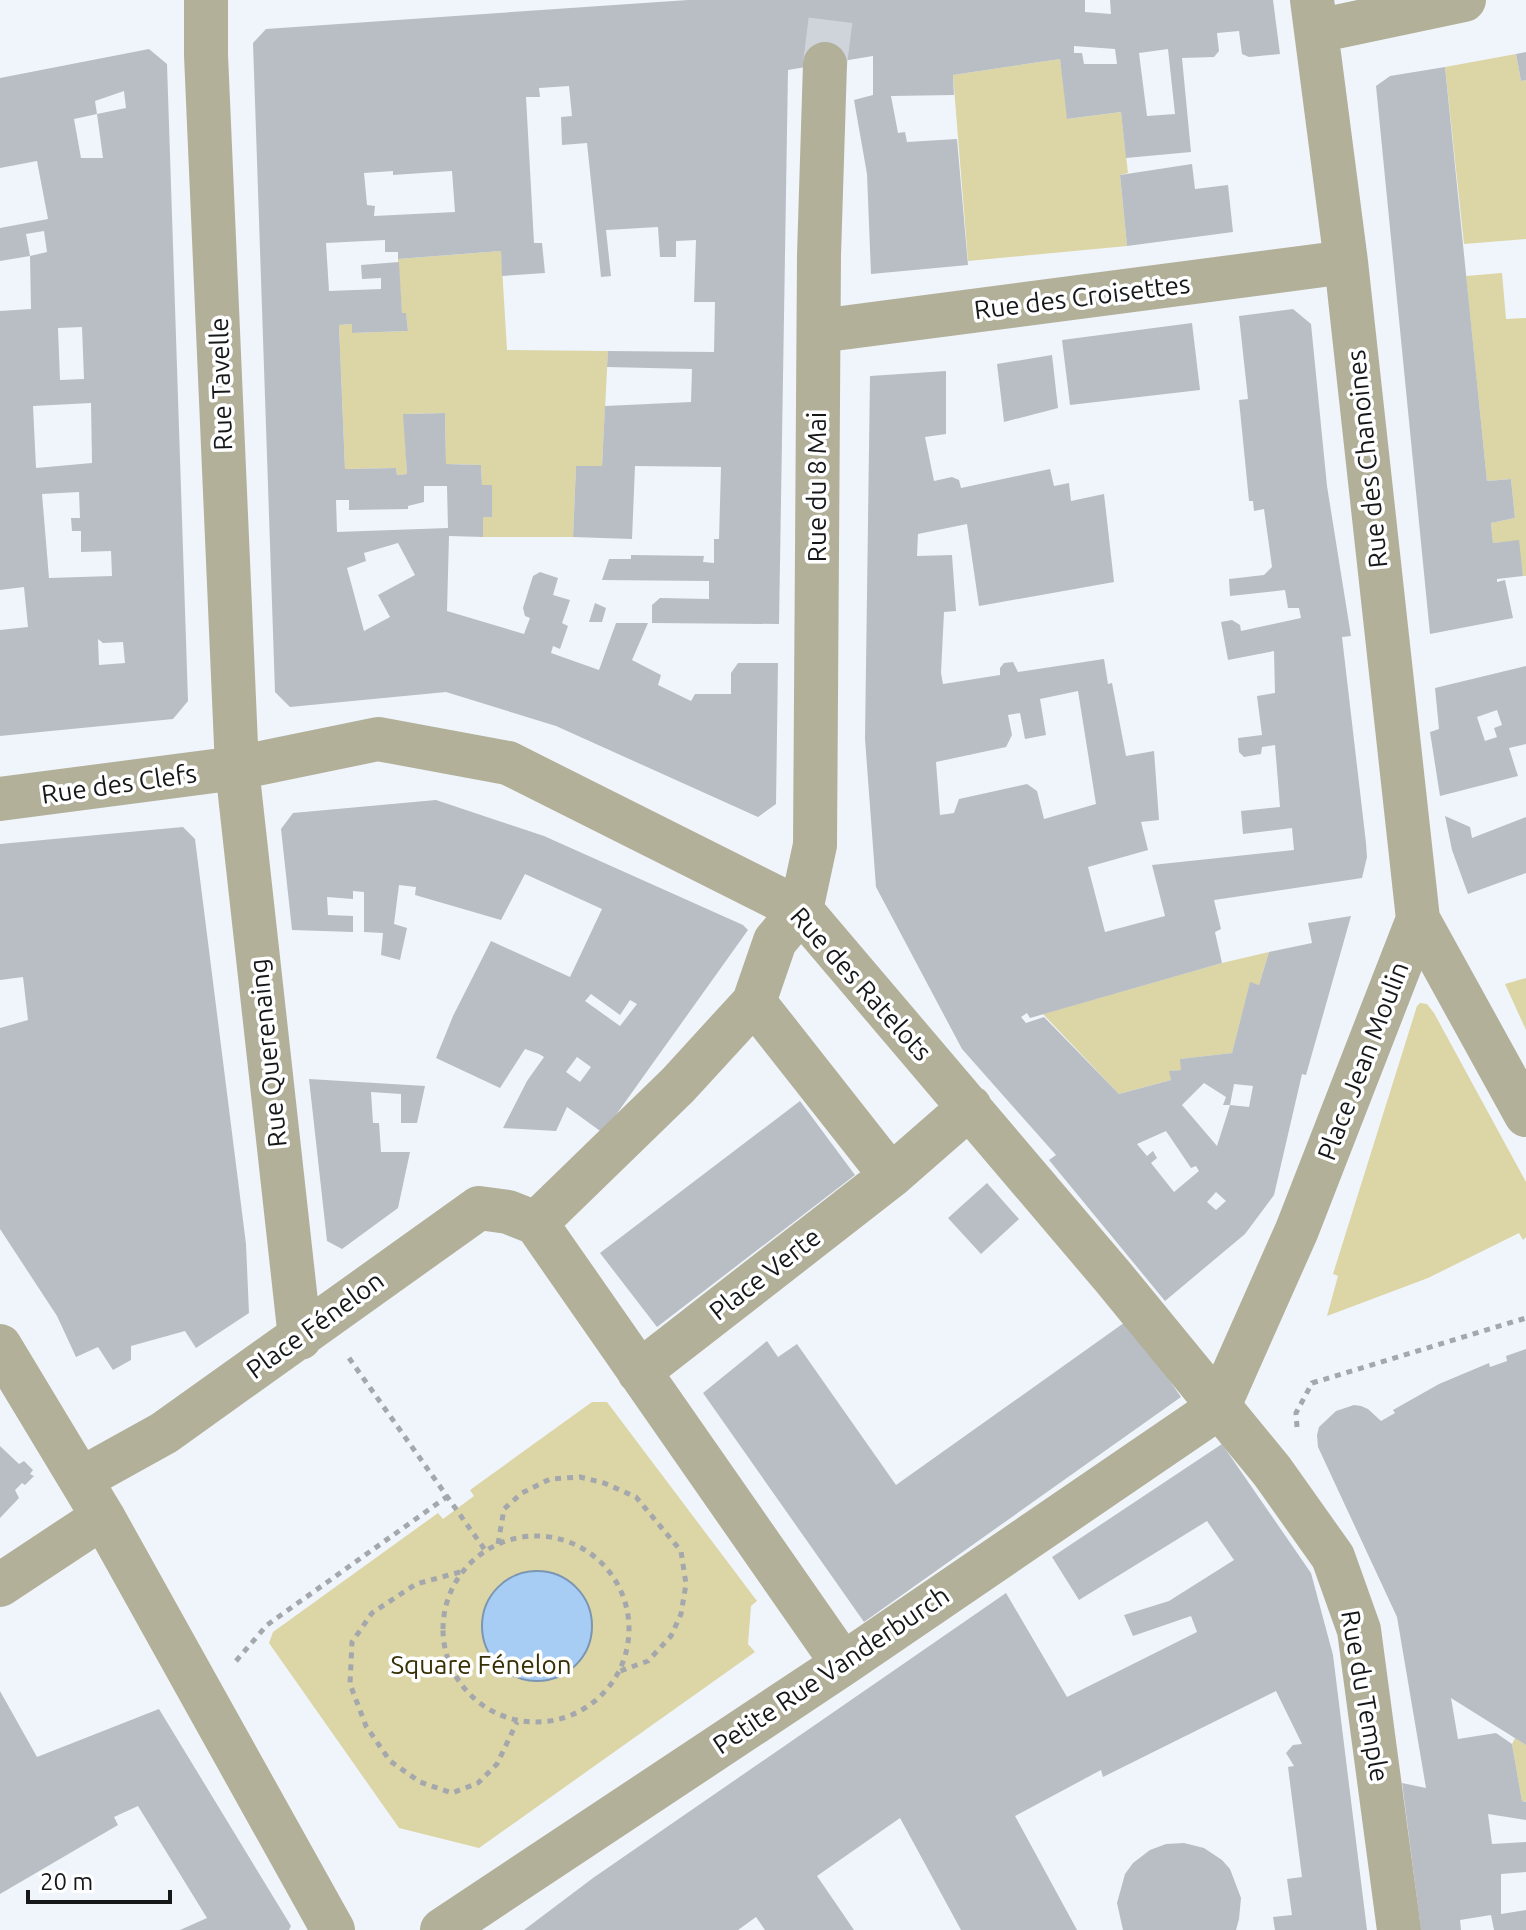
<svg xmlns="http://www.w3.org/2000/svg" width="1526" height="1930" font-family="Ubuntu,sans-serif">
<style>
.green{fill:#dcd5a5}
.water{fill:#a7cdf5;stroke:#7b96b3;stroke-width:2}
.building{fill:#b9bec4;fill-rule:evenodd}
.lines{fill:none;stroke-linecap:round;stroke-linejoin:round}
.minor-tunnel{stroke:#ced4d9;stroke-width:44;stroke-dasharray:44 22;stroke-linecap:butt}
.path{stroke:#a4a8ad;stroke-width:5;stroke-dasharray:6 6;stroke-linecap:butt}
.minor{stroke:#b3b09a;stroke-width:44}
.labels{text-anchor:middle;stroke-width:7;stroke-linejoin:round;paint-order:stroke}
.street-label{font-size:26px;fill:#151719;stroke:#fff}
.park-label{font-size:26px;fill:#363004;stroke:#fff}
</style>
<rect width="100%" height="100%" fill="#eff5fb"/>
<path class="green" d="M1516 54 1521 81 1526 80V239L1464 244 1445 67Z
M1060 59 1068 119 1121 112 1128 173 1120 175 1127 246 968 261 953 75Z
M501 251 507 350 608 351 602 466H576L573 537H483V517L492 485H482L481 465 446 464 445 413 404 414 407 474 397 475 396 468 345 469 339 325 352 324 353 333 408 331 406 314 402 313 398 259Z
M1502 273 1506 319 1526 318V576H1523L1518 541 1493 543 1491 523 1515 518 1511 479 1487 481 1466 276Z
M1269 952 1259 985 1250 983 1232 1053 1181 1059V1070L1170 1071 1171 1080 1119 1094 1043 1014 1222 963Z
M1526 978V1030L1505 984Z
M1420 1003 1427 1004 1434 1013 1526 1182V1237L1523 1240 1519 1233 1428 1278 1327 1316 1338 1276 1333 1274 1417 1006Z
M592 1402H607L757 1601 751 1606 748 1644 755 1652 479 1848 399 1828 269 1643 273 1632 438 1513 443 1519 474 1496 470 1490Z
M1515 1738 1526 1745V1802L1522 1801 1512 1744Z"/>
<path class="water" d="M482 1626a55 55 0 1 1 110 0a55 55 0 1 1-110 0Z"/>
<path class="building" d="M688 0H1085V12L1111 14 1110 0H1273L1280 54 1249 57 1242 54 1239 31 1217 33 1219 51 1214 57 1182 58 1191 152 1126 158 1121 112 1067 119 1060 59 953 75 954 95 891 96 898 133 905 132 907 142 957 139 968 265 871 274 867 174 854 100 873 95V56L788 70 779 624 652 623V605L660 598 709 599V581L602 580 609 559H631V555L704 556 703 562 714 563V539H719L721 467 635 466 632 539 573 537 576 466H602L605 406 691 402 692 369 607 367 608 351 714 352 715 302H694L696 240 676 241V257H660L658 227 606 230 611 276 601 277 587 143 562 145 561 117 572 116 569 86 539 88 540 97H526L534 243H542L545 273 502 276 501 251 398 259V252H385V240L326 243 329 291 381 289V278L362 279 361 265 399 262 402 313H406L408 331 352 333V324L339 325 345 469 396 468 397 475 407 474 403 414 445 413 446 464 481 465 482 485H492V517H483V537L449 536 447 611 524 634 530 618 525 616 523 608 533 576 540 572 558 578 553 595 570 600 562 623 568 626 560 649 553 646 551 653 599 670 616 623H648L632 660 661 675 658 685 691 701 695 694H731V673L738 663H778L776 804 758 817 556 726 446 692 290 707 275 692 253 43 266 29ZM1074 46 1115 49 1117 64H1084L1082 53H1074ZM1168 49 1175 114 1147 116 1139 53ZM393 171V175L452 171 455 212 374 216 375 206 367 205 364 173ZM424 486H447L448 528 337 532 336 500H349V510L408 509V506L424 502ZM398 543 415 575 378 595 390 617 364 631 347 568 366 561 364 553Z
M149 49 167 64 188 701 173 719 0 736V630L28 627 24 587 0 590V311L31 309 30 256 0 261V228L48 219 37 161 0 168V78ZM124 91 126 108 97 114 103 158H81L74 119 97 114 95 101ZM44 231 47 252 30 256 26 234ZM82 327 84 379 60 380 58 328ZM91 403 92 463 36 468 33 406ZM79 492 80 518H71L72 531H81V552L111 551 112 576 49 578 42 494ZM98 639 103 643 123 642 125 663 99 665Z
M1526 52V80L1521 81 1516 54Z
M1445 67 1487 481 1511 479 1515 518 1491 523 1493 543 1519 540 1523 576 1497 579V582L1505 580 1513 618 1430 634 1376 86 1390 76Z
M1192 164 1195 189 1228 185 1233 232 1127 246 1120 175Z
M1293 309 1311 324 1327 486 1351 636 1342 637 1366 843 1367 857 1362 878 1214 900 1221 929 1215 932 1222 963 1030 1018 1027 1013 1021 1017 1026 1023 1044 1017 1119 1094 1171 1080 1169 1071 1181 1070 1180 1059 1232 1053 1250 982 1259 985 1269 952 1312 943 1308 923 1351 916 1306 1075 1302 1074 1274 1195 1245 1234 1165 1301 1049 1160 1056 1155 962 1049 876 887 865 739 870 376 946 371V434L925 437 934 481 952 477 959 480 961 488 1050 469 1054 486 1069 483 1071 501 1104 494 1114 582 979 606 967 524 918 534 917 556 952 555 956 611 944 612 941 673 943 684 1000 675V668L1004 663 1013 662 1018 672 1104 659 1108 684 1112 683 1126 756 1154 751 1159 820 1141 822 1148 850 1088 867 1105 932 1165 916 1152 865 1294 850 1292 828 1243 834 1241 811 1280 807 1275 745 1262 747 1261 754 1244 757 1239 752 1238 738 1262 735 1257 696 1275 693 1274 651 1228 660 1221 622 1232 620 1240 625 1241 631 1301 618 1299 608H1288L1285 590 1230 596 1229 579 1264 575 1272 567 1264 509 1254 511 1253 501H1249L1239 400 1248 399 1239 316ZM1078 691 1096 804 1044 819 1037 791 1027 784 959 799 954 813 940 815 936 762 1006 747 1012 735 1008 715 1020 713 1025 739 1046 735 1040 699ZM1204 1083 1226 1097 1223 1105H1230L1234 1084 1253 1086 1249 1107 1230 1105 1217 1146 1182 1105ZM1166 1131 1191 1168 1196 1166 1199 1171 1174 1192 1151 1163 1157 1158 1153 1151 1147 1156 1137 1144ZM1216 1192 1226 1201 1216 1210 1207 1202Z
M1192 323 1200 390 1070 405 1062 340Z
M1052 355 1058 408 1004 422 997 364Z
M595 603 606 608 602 622H589Z
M1526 666V744L1509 748 1518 776 1440 796 1430 732 1439 729 1435 688ZM1497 710 1502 725 1494 728 1497 737 1485 741 1477 717Z
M436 800 544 836 743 925 748 930 603 1133 567 1107 556 1131 503 1128 527 1081 544 1057 539 1054 525 1049 500 1088 436 1058 453 1016 491 941 570 977 602 909 525 874 501 920 415 895 416 887 399 885 394 924 407 928 400 960 381 955 383 933 364 932V892L353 891V899L327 897 328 915 353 916V932L292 930 281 829 293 813ZM591 994 620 1015 630 1000 637 1004 620 1026 585 1001ZM577 1057 591 1067 580 1082 566 1072Z
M1445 816 1470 827 1472 838 1526 817V873L1468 894 1452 850Z
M183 827 195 839 246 1244 249 1313 196 1348 185 1331 131 1346V1360L113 1370 98 1347 76 1357 57 1316 0 1229V1028L28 1020 23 977 0 980V844Z
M309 1079 425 1086 417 1123H401V1094L371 1092 373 1123H379L381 1152H410L398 1208 342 1249 327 1241Z
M800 1101 855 1175 657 1327 600 1253Z
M987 1183 1019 1219 981 1254 948 1218Z
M1128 1320 1181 1397 864 1622 703 1393 767 1341 778 1357 797 1344 896 1485Z
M1526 1349V1745L1451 1698 1458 1739 1496 1733 1512 1744 1522 1801 1526 1802V1820L1488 1814 1492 1844 1526 1842V1872L1501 1874V1914L1526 1910V1930H1494L1491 1915 1460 1920 1461 1930H1421L1402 1783 1426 1788 1397 1617 1318 1447 1317 1435 1319 1427 1336 1411 1354 1405 1361 1406 1368 1409 1381 1421 1395 1413 1393 1410 1439 1384 1489 1363 1490 1367 1507 1361 1506 1356Z
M1222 1444 1311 1573 1333 1655 1367 1930H1275L1273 1917 1292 1915 1287 1879 1302 1877 1288 1767 1294 1766 1286 1753 1293 1745 1302 1744 1276 1691 1103 1777 1101 1770 1015 1816 1077 1930H961L900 1818 817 1876 854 1930H765L756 1917 738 1930H524L593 1878 1006 1593 1067 1697 1197 1632 1191 1616 1133 1636 1124 1615 1169 1601 1234 1560 1207 1521 1079 1600 1052 1557Z
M0 1446 19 1464 24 1461 33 1470 30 1474 34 1476 25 1485 22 1483 15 1490 19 1498 0 1518Z
M0 1691 37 1757 159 1709 291 1926 289 1930H180L207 1918 138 1806 114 1817 118 1825 0 1894Z
M1184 1843 1204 1848 1222 1860 1230 1869 1241 1898 1239 1919 1236 1930H1123L1117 1903 1125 1874 1133 1863 1150 1850 1166 1844Z"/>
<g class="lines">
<path class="minor-tunnel" d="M825 64 833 0"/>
<path class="path" d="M349 1358 485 1550
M1297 1427 1296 1413 1312 1383 1526 1318
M443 1629a93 93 0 1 1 186 0a93 93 0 1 1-186 0Z
M498 1544 504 1509 522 1493 550 1479 580 1477 604 1483 636 1497 681 1551 686 1584 681 1614 671 1636 648 1661 620 1671
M460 1572 416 1584 372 1613 352 1642 350 1684 366 1726 390 1761 420 1782 452 1793 478 1783 497 1764 517 1722
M236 1661 267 1625 448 1496"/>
<path class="minor" d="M206 0V55L237 768 300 1338
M1312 0 1346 262 1418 919 1526 1115
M1317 31 1464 0
M819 331 1346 262
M0 799 237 768 378 739 508 763 801 910 1113 1277 1272 1471 1333 1557 1359 1630 1399 1930
M754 1002 891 1176
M536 1223 678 1085 754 1002 775 941 801 910 815 845 819 255 825 64
M0 1346 103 1517 333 1930
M639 1372 891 1176 970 1107
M1218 1408 1297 1230 1418 919
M81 1479 164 1433 479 1208 508 1212 536 1223 843 1664
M0 1585 103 1517
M442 1930 843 1664 1218 1408"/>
</g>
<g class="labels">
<g class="street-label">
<text transform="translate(1082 297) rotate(-7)" y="9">Rue des Croisettes</text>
<text transform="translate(221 384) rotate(-92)" y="9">Rue Tavelle</text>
<text transform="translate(1367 459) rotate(-96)" y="9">Rue des Chanoines</text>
<text transform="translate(817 487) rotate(-90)" y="9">Rue du 8 Mai</text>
<text transform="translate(119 784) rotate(-8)" y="9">Rue des Clefs</text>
<text transform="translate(861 984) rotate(48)" y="9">Rue des Ratelots</text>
<text transform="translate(268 1053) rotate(-96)" y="9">Rue Querenaing</text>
<text transform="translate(1363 1061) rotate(-69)" y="9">Place Jean Moulin</text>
<text transform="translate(765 1274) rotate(-38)" y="9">Place Verte</text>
<text transform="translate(315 1325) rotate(-36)" y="9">Place Fénelon</text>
<text transform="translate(831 1670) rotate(-34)" y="9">Petite Rue Vanderburch</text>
<text transform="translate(1365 1696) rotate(80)" y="9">Rue du Temple</text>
</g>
<g class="park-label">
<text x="481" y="1674">Square Fénelon</text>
</g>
</g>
<path d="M28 1890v12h142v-12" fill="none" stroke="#151719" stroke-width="4"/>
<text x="40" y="1890" font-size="24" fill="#151719" stroke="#ffffff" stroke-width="6" paint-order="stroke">20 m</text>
</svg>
